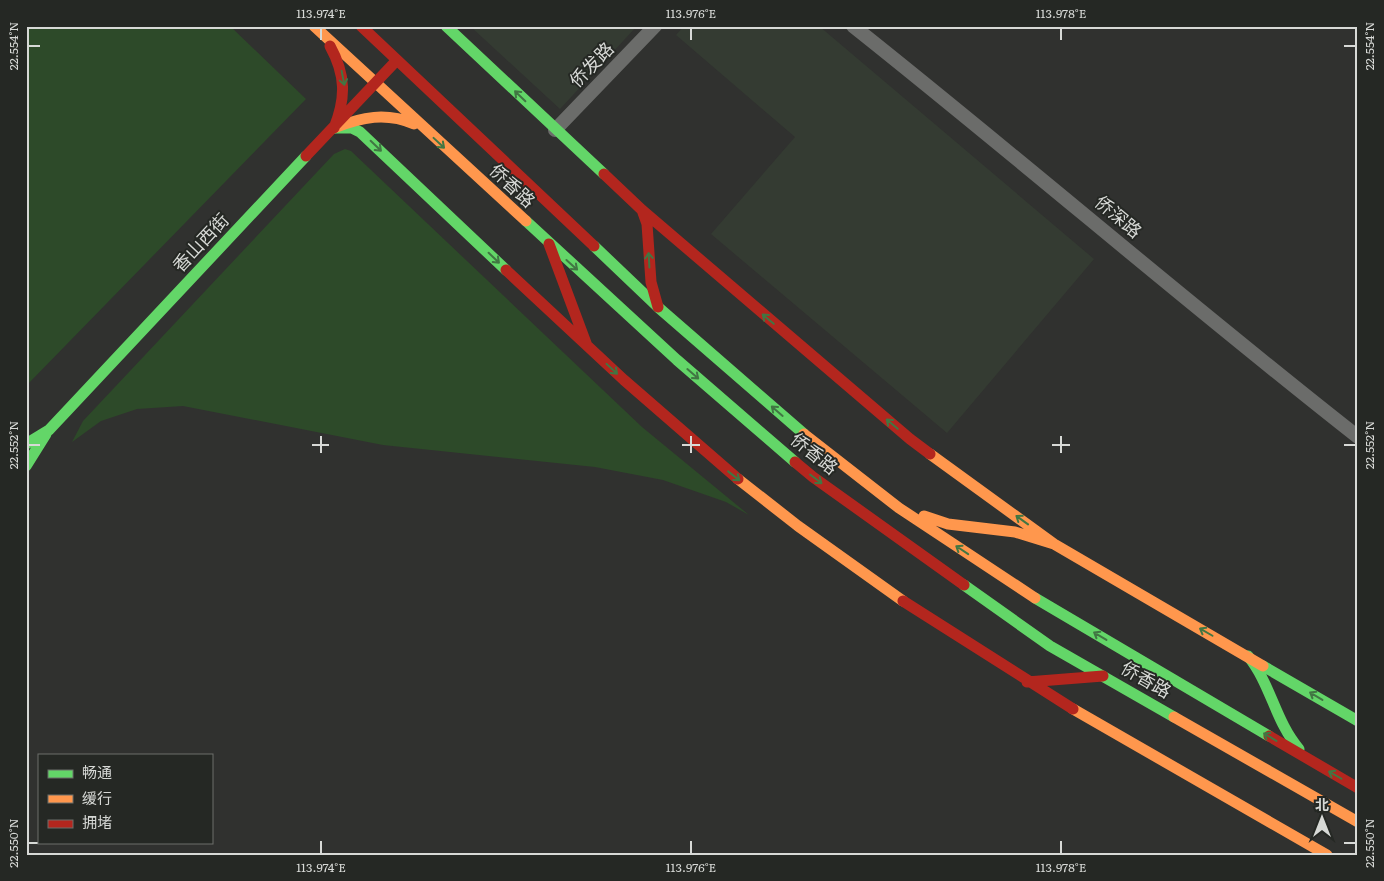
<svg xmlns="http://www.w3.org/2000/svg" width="1384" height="881" font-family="Literata,'Noto Sans SC',serif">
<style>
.built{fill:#343b32}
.green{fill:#2d4a29}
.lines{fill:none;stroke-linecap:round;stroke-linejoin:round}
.street{stroke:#6b6c6a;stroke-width:14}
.fast{stroke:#63d668;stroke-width:11}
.slow{stroke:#ff974d;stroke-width:11}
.jam{stroke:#b3261e;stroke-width:11}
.oneway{stroke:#417643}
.ticks{fill:none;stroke:#d7d9d6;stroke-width:2}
.labels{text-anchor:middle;stroke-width:4;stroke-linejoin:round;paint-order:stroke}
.street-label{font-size:18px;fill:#d7d9d6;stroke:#252824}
.neatline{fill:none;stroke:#d7d9d6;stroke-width:2}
.ticks-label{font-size:12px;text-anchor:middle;fill:#d7d9d6}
</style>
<rect width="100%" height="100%" fill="#30312f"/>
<path class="built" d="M470 26H637L560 109Z
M684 26H819L1094 259 947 433 711 234 795 137 676 35Z"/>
<path class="green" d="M26 26H230L306 99 26 386Z
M345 149 351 151 642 427 749 515 726 502 663 480 595 467 383 445 183 406 137 409 101 421 72 442 83 421 334 154Z"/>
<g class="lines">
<path class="street" d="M853 26C1023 161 1187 303 1358 437
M555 130 655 26"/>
<path class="fast" d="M446 26 604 174
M334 128H352L360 132 506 270
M526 221 677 360 795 462
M594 246 659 308 804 434
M26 444 49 430 306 156
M26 466 46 434
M964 585 1050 646 1174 717
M1035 598 1269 736
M1248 656C1271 684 1275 721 1299 749
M1263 666 1358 721"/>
<path class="slow" d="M314 26 526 221
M334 128C362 117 386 112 414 124
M804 434 899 508 1035 598
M930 454 1054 544 1263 666
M738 479 798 526 903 601
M924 516 948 524 1015 532 1054 544
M1073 709 1327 855
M1174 717 1358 822"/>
<path class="jam" d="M361 26 594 246
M330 46C346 75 346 98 334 128
M306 156 397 60
M604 174 642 210 910 439 930 454
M642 210 647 224 651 282 658 307
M549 244 586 343
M506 270 624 380 738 479
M795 462 813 477 964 585
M903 601 1073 709
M1027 682 1103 676
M1269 736 1358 788"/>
</g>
<defs><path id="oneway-shaft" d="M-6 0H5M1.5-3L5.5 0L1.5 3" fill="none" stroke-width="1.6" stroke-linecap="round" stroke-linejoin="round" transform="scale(1.25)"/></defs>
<g class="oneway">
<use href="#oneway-shaft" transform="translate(343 78) rotate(79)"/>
<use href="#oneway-shaft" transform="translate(520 96) rotate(-136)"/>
<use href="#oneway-shaft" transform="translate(439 143) rotate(43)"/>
<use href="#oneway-shaft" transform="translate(376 146) rotate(44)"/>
<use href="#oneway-shaft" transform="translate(494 258) rotate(44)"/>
<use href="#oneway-shaft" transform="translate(649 260) rotate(-93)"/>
<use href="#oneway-shaft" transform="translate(572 265) rotate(42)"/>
<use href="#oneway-shaft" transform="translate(768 319) rotate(-140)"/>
<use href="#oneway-shaft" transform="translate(612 369) rotate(43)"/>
<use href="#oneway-shaft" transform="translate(693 374) rotate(41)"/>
<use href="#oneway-shaft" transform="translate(777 411) rotate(-139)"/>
<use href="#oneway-shaft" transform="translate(892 424) rotate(-140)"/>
<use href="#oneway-shaft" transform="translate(734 476) rotate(38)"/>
<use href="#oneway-shaft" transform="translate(816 479) rotate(37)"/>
<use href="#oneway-shaft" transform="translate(1022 520) rotate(-144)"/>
<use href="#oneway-shaft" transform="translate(962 550) rotate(-146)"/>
<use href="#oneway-shaft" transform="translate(1206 632) rotate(-150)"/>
<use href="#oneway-shaft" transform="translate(1100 636) rotate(-149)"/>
<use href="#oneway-shaft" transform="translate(1316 696) rotate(-149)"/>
<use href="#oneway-shaft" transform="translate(1270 737) rotate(-149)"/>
<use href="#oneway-shaft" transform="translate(1335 775) rotate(-150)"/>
</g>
<path class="ticks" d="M321 28V40M691 28V40M1061 28V40M28 46H40M1344 46H1356M321 436V453M691 436V453M1061 436V453M28 445H40M312 445H329M682 445H700M1052 445H1070M1344 445H1356M321 841V854M691 841V854M1061 841V854M28 843H40M1344 843H1356"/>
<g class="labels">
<g class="street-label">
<text transform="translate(592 65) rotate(-46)" y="6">侨发路</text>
<text transform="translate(512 186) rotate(43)" y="6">侨香路</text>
<text transform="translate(1118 217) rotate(40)" y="6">侨深路</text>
<text transform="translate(201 243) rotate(-47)" y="6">香山西街</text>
<text transform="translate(814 454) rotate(39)" y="6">侨香路</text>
<text transform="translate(1146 680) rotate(30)" y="6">侨香路</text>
</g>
</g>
<rect width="1384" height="881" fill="none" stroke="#252824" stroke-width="55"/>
<rect x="38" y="754" width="175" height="90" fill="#252824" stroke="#6c6f6b"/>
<rect x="48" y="770" width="25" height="8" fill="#63d668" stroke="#6c6f6b"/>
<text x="82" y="778" font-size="15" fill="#d7d9d6">畅通</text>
<rect x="48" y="795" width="25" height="8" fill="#ff974d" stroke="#6c6f6b"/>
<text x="82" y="804" font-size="15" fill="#d7d9d6">缓行</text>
<rect x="48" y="820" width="25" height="8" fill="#b3261e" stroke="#6c6f6b"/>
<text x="82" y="828" font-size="15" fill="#d7d9d6">拥堵</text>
<g transform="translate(1322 818)" stroke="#252824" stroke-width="4" paint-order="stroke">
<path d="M0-4L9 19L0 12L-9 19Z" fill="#d7d9d6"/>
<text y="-8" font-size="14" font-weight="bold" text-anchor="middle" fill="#d7d9d6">北</text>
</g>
<rect x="28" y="28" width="1328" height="826" class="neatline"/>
<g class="ticks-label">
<text x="321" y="18">113.974°E</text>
<text x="691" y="18">113.976°E</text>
<text x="1061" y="18">113.978°E</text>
<text transform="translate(14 46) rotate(-90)" y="4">22.554°N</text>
<text transform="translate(1370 46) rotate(-90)" y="4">22.554°N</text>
<text transform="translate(14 445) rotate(-90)" y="4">22.552°N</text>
<text transform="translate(1370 445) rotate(-90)" y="4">22.552°N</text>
<text transform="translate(14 843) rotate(-90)" y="4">22.550°N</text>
<text transform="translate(1370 843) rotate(-90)" y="4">22.550°N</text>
<text x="321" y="872">113.974°E</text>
<text x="691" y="872">113.976°E</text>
<text x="1061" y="872">113.978°E</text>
</g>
</svg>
